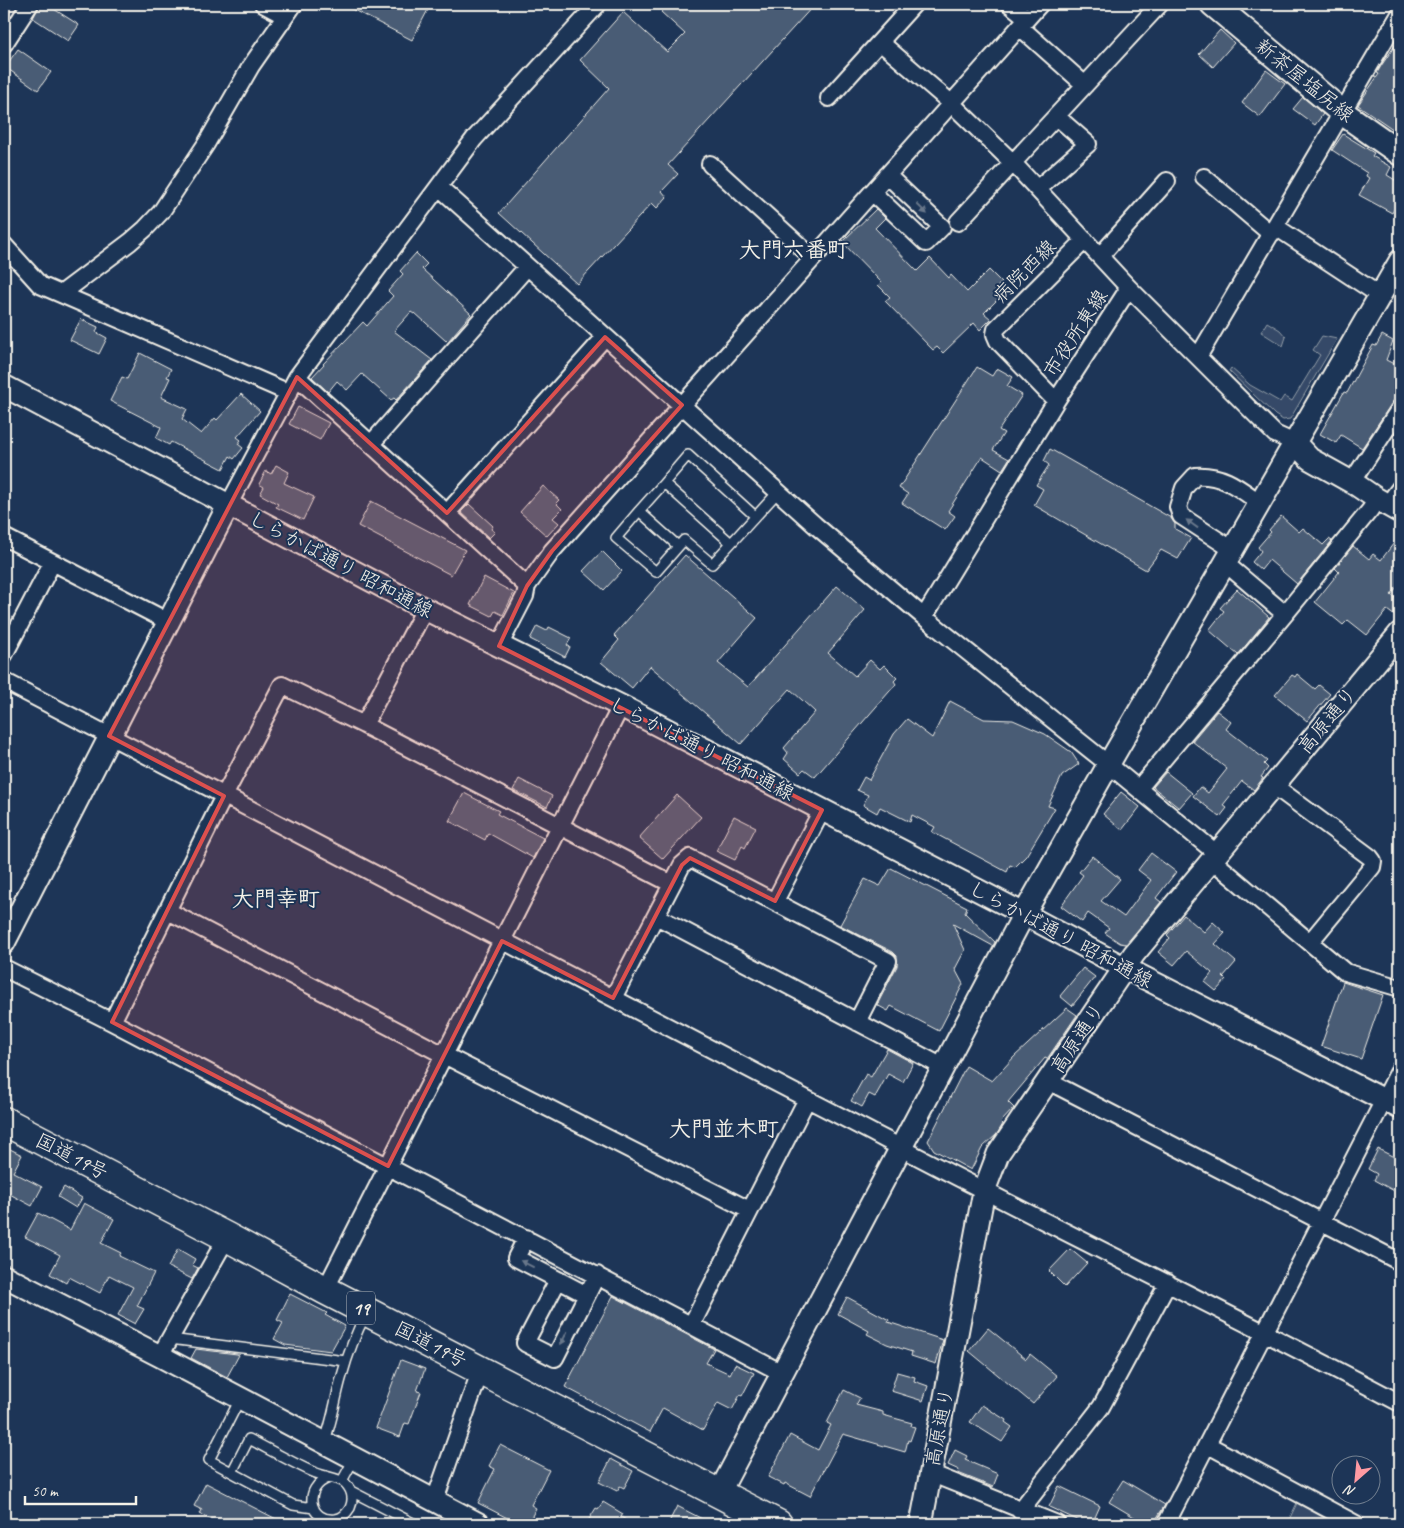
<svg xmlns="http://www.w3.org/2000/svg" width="1404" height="1528" font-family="Caveat,'Klee One',sans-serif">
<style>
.green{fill:#354a67;stroke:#949ea8}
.building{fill:#485b74;stroke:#f4f1e8}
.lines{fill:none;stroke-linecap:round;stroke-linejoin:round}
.service-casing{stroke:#f4f1e8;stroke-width:12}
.minor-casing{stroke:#f4f1e8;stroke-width:20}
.tertiary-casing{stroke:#f4f1e8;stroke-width:25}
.secondary-casing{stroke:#f4f1e8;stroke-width:28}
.trunk-casing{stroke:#f4f1e8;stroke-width:31}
.service{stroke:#1d3557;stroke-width:9}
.minor{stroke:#1d3557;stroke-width:16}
.tertiary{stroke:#1d3557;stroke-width:21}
.secondary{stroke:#1d3557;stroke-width:24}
.trunk{stroke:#1d3557;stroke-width:28}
.oneway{fill:#68778a}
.marked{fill:#dc504e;fill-opacity:0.2;stroke:#dc504e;stroke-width:4;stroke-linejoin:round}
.labels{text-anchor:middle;stroke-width:4;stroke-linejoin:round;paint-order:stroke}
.shield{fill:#1d3557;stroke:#b4b9bc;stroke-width:1}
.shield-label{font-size:19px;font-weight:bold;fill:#f4f1e8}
.street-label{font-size:20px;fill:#f4f1e8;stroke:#1d3557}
.quarter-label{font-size:22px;font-weight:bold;fill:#f4f1e8;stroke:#1d3557}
</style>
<rect width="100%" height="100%" fill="#1d3557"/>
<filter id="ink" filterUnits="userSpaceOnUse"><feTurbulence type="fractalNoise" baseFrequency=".02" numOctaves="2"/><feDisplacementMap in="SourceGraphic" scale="10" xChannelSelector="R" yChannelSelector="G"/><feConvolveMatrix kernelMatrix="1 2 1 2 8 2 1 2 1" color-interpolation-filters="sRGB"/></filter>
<g filter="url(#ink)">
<path class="green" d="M1267 322 1280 330 1286 337 1283 346 1261 332Z
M1322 336 1337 339 1290 419 1283 420 1275 415 1229 371 1231 368 1250 385 1280 402 1284 396 1292 401 1320 355 1313 350Z
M1298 1501 1343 1524H1287Z"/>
<path class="building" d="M40 4H46L79 25 68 41 33 18Z
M342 4H431L412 40Z
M669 4H815L668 165 678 174 662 191 667 197 657 208 652 203 577 284 499 213 609 88 580 60 623 12 667 52 685 34 661 12Z
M1220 30 1234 43 1213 67 1199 54Z
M1400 38V134L1358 105 1379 74 1377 73 1381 66Z
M18 49 51 72 38 90 5 67Z
M1266 70 1285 84 1260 117 1242 103Z
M1303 97 1323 114 1315 125 1293 109Z
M1343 134 1374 153 1372 156 1391 167 1387 175 1400 183V199L1392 213 1359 195 1369 178 1366 176 1367 173 1332 150Z
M876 209 885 218 875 228 917 271 930 258 949 278 951 275 967 292 989 270 1002 283 998 286 1004 293 984 313 991 319 980 330 974 323 943 353 937 347 933 350 885 301 890 297 878 285 881 282 842 242Z
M416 253 427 264 422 269 471 314 449 340 448 339 446 341 415 313 414 314 411 312 394 331 432 360 396 400 394 398 391 400 362 374 347 390 337 381 328 392 312 377 324 364H323L363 322 367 326 393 296 388 291 403 274 400 271Z
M81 319 98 327 96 332 107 338 99 354 70 340Z
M1382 335 1393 341 1386 360 1400 367V391L1362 448 1341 435 1336 443 1320 434 1344 392 1347 393 1373 345 1376 346Z
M140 353 171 369 167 377 170 378 161 397 187 409 182 419 201 434 215 418 217 420 241 394 260 411 237 437 241 440 238 444 243 448 234 459 230 456 223 469 171 442 169 445 156 438 161 427 110 401 122 377 127 379Z
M977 367 992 376 997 368 1013 377 1007 386 1022 395 999 430 1004 433 993 450 1009 459 1002 470 982 457 948 511 955 516 945 530 902 503 908 494 899 488Z
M298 407 329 423 320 440 289 424Z
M1050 449 1171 518 1175 524V529L1191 538 1178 559 1161 550 1146 570 1034 505 1043 489 1036 485 1049 465 1044 461Z
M276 465 289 472 284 483 314 497 303 520 276 507 278 504 260 494 264 487 259 484 266 471 271 474Z
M543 486 559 500 556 503 562 509 553 518 559 523 547 536 520 512Z
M371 501 465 550 451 575 358 526Z
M469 504 493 526 491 529 495 532 489 538 461 512Z
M1281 516 1299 532 1303 528 1323 545 1329 539 1332 541 1297 584 1269 560 1261 570 1252 562 1261 551 1258 547 1271 532 1269 530Z
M1400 535V584L1391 595 1400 602V610L1395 616 1387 610 1367 635 1348 620 1343 625 1315 602 1339 572 1335 568 1353 546 1369 559 1373 554 1381 560Z
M602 551 622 571 604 590 583 571Z
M685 555 757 618 718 663 748 687 837 586 865 610 828 653 855 676 870 660 880 669 884 665 897 678 894 681 896 684 815 777 804 769 800 773 784 759 788 753 784 748 815 712 790 689 741 744 650 666 632 688 601 662 619 640 614 635Z
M484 577 514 593 503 615 495 611 492 616 470 605Z
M1237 589 1269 617 1238 655 1209 630 1224 611 1220 608Z
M537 626 547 631 549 627 571 638 567 645 570 647 565 657 530 639Z
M1297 674 1315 689 1319 685 1330 694 1307 721 1275 695 1292 675 1295 677Z
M950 701 984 719 1013 720 1045 734 1071 752 1079 764 1062 776 1048 806 1055 808 1026 856 1015 867 1010 865 1007 872 932 832 935 827 912 815 910 822 880 807 877 813 863 805 868 795 857 790 864 777 869 780 894 734 907 719 932 738Z
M1217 711 1231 722 1226 729 1267 761 1264 764 1268 768 1261 777 1263 778 1254 790 1242 781 1223 805 1227 808 1220 817 1193 796 1200 787 1208 793 1227 769 1192 741Z
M1166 772 1192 793 1179 808 1153 787Z
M519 779 552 796 547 807 513 790Z
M1121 792 1140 807 1122 830 1103 814Z
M464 793 499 811 497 814 543 838 533 858 488 833 485 840 449 821Z
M677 795 701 817 663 859 639 838Z
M734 816 756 827 745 848 742 846 735 860 716 851Z
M1151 853 1176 872 1156 898 1161 902 1126 944 1120 943 1105 933 1109 928 1088 913 1082 922 1061 906 1083 875 1079 872 1092 856 1120 879 1101 901 1124 917 1151 880 1138 870Z
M891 868 967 907 965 913 995 942 993 946 953 924 965 950 955 969 963 984 939 1031 891 1006 888 1011 877 1005 897 966V956L893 952 840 925 865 879 880 886Z
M1184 915 1204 932 1213 922 1225 933 1215 944 1236 962 1223 977 1226 980 1216 991 1205 982 1212 973 1186 951 1174 965 1158 952 1170 938 1167 935Z
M1083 968 1095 977 1072 1006 1060 996Z
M1343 982 1383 995 1361 1059 1321 1046Z
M1067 1008 1077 1015 1047 1059 1045 1058 1008 1102 1014 1108 1001 1122 1003 1124 997 1134 982 1148 971 1170 934 1150 928 1141 966 1066 992 1081 1014 1057Z
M887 1049 913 1063 903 1082 888 1074 875 1097 869 1094 862 1107 851 1101 866 1074 871 1077Z
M4 1146 22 1155 13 1172 42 1187 32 1206 4 1191Z
M1378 1149 1400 1160V1194L1374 1180 1377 1174 1368 1169Z
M64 1187 82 1198 76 1208 58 1197Z
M84 1203 114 1219 101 1243 121 1253 119 1256 154 1273 137 1306 144 1309 135 1324 118 1315 133 1287 109 1275 100 1293 69 1277 66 1283 50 1274 60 1255 25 1237 38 1213 70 1230Z
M178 1249 195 1259 192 1265 198 1268 192 1279 168 1267Z
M1070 1249 1087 1263 1065 1287 1049 1271Z
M290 1294 327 1313 325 1315 345 1326 331 1351 285 1345 274 1339 283 1323 277 1320Z
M613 1296 714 1349 706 1363 730 1374 735 1364 754 1373 742 1396 740 1395 732 1410 718 1403 703 1430 663 1408 650 1432 565 1387Z
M847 1297 889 1320 888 1322 943 1340 936 1364 911 1356 912 1352 887 1344 867 1334 869 1331 838 1314Z
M988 1328 1026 1359 1030 1354 1057 1376 1033 1404 969 1351Z
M196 1349 237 1354 239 1355 227 1377 191 1358Z
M401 1360 425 1369 417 1391 421 1392 409 1424 405 1423 400 1437 376 1428Z
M897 1372 915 1377 914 1381 928 1386 923 1401 891 1391Z
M844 1390 860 1398 856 1405 883 1412V1415L912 1423 911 1426 915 1427 910 1441 908 1440 905 1452 843 1434 810 1496 785 1483 784 1485 768 1477 790 1435 818 1450 831 1425 827 1423Z
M982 1405 1006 1420 1005 1422 1012 1427 1002 1442 970 1422Z
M500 1445 549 1470 531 1505 536 1508 528 1524H519L478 1503 495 1469 489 1466Z
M955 1450 967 1456 965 1460 998 1474 993 1487 958 1473 959 1470 948 1465Z
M611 1459 633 1471 624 1488 620 1486 617 1491 599 1482Z
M1123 1480 1165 1505 1153 1524H1146L1109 1502Z
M206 1483 286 1524H220L200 1514 202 1510 194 1506Z
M1059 1486 1100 1506 1092 1524H1086L1049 1507Z
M603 1502 623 1514 621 1517 633 1524H586L596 1508 598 1509Z
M677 1506 712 1524H668Z"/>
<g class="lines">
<defs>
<path id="service" d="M664 483 688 455 755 516
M639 511 664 483 731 543
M678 546 639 511 616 538 656 572 684 540 712 564 778 492
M170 1339 346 1361
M240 1399 209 1460 293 1505 314 1508
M324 1443C332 1423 335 1400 341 1379 347 1357 355 1334 366 1314
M232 1472 249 1439C270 1450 291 1462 313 1472 322 1476 339 1478 345 1483 352 1490 354 1499 350 1508 347 1513 342 1518 336 1519 309 1523 302 1487 329 1478
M342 1481 354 1459
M351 1491 415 1524"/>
<path id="minor" d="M263 4 285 16
M1010 4 1027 18
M1020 27 1085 85
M880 42 951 103 1013 163 1129 288 1275 434 1295 443
M4 44 30 4
M829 98 914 4
M710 164 813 258
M1204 177 1271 234
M439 187 815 525 924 617 1108 764 1216 853
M1037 189 1088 144 1056 116
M872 192 926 243 942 227 887 175
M958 222 1160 4
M1276 227 1370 289 1381 293
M1085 240 996 329 995 334 998 341 1056 401 1129 288
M4 245 40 285 287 392
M1100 256 1167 181
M61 294 130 242 145 229 161 212 206 144 251 66 294 4
M1198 357 1400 14
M297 377 527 586
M371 444 527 267
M1357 474 1400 408
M1394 496 1400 488
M229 504 297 377 474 139 598 4
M447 513 605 337
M4 537 169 622
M1233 550 1181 516 1178 507 1184 488 1195 476C1223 474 1239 488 1260 503
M1225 563 1285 614
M924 617 1056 401
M499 646 525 596 527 586 552 551 1040 4
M4 655 52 563
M4 681 807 1099C866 1129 925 1161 985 1191 1123 1262 1263 1330 1400 1403
M364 725 425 609
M1144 782 1285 614 1370 510 1377 499
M1273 785 1370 857 1373 861 1372 867 1310 942
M1211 859 1345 972 1400 988
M775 901 822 810
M168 911 444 1055 749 1210
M656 916 943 1067
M4 968 112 1022 782 1373
M613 998 682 865 690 858 888 961 857 1022
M112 1022 224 796 282 685 364 725 672 884
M1048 1081 1400 1262
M526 1238 516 1258 587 1295
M558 1280 525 1343 555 1358 597 1275
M325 1290 621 706
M692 1324 807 1099
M160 1356 227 1237
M1208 1445 1356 1524
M930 1473 1057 1524
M435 1500 481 1369
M1020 1511 1101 1407 1168 1283
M1166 1524 1400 1069"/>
<path id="tertiary" d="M4 386 425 609 621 706 1024 914 1125 968 1400 1108
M1295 443 1310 459 1355 484 1377 499 1400 512
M4 943 229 504
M4 1276 160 1356 479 1524
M719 1493 1024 914 1115 753 1400 261
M921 1524 984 1191 998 1154 1134 954 1400 633"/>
<path id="secondary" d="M1213 4 1343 113 1400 153"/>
<path id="trunk" d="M4 1121 227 1237 325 1290 778 1524"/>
</defs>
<use href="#service" class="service-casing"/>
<use href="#minor" class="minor-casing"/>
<use href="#tertiary" class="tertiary-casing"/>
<use href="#secondary" class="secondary-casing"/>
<use href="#trunk" class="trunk-casing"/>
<use href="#service" class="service"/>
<use href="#minor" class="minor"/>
<use href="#tertiary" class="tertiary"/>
<use href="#secondary" class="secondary"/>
<use href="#trunk" class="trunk"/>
</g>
<defs><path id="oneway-solid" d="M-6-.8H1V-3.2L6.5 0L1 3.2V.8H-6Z" transform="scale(1.25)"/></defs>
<g class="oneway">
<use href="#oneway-solid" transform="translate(922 209) rotate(44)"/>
<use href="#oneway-solid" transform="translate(1192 524) rotate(-144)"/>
<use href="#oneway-solid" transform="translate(527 1264) rotate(-153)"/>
<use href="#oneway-solid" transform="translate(564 1338) rotate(117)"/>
</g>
</g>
<path class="marked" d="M605 337 682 405 552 551 527 586 499 646 822 810 775 901 690 858 682 865 613 998 502 941 388 1166 112 1022 224 796 109 736 297 377 447 513Z"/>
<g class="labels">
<rect class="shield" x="347" y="1291.5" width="28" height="33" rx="4"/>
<g class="shield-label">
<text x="361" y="1315">19</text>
</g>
<g class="street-label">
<text transform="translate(1305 80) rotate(39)" y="7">新茶屋塩尻線</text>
<text transform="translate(1024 271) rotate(-45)" y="7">病院西線</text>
<text transform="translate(1075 333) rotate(-57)" y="7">市役所東線</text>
<text transform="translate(341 564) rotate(28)" y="7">しらかば通り 昭和通線</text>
<text transform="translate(1327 720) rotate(-50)" y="7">高原通り</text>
<text transform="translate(702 748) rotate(27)" y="7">しらかば通り 昭和通線</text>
<text transform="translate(1061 934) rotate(28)" y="7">しらかば通り 昭和通線</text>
<text transform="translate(1077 1038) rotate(-56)" y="7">高原通り</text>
<text transform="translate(72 1156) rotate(27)" y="7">国道19号</text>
<text transform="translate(431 1344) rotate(27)" y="7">国道19号</text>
<text transform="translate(939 1427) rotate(-79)" y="7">高原通り</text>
</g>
<g class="quarter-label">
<text x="794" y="257">大門六番町</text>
<text x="276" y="906">大門幸町</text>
<text x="724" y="1136">大門並木町</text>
</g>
</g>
<rect width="1404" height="1528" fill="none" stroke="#1d3557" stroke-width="20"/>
<rect x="10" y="10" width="1384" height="1508" fill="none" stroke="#f4f1e8" stroke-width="2" filter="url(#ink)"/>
<g transform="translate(1356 1480) rotate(207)"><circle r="24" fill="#1d3557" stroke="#738091"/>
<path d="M0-4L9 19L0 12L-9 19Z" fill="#ff9aa2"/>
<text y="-8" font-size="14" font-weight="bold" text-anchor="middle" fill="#f4f1e8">N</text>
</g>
<path d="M25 1496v8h111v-8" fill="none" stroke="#f4f1e8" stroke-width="2.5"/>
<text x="32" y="1496" font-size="15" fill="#f4f1e8" stroke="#1d3557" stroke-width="4" paint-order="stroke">50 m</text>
</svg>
